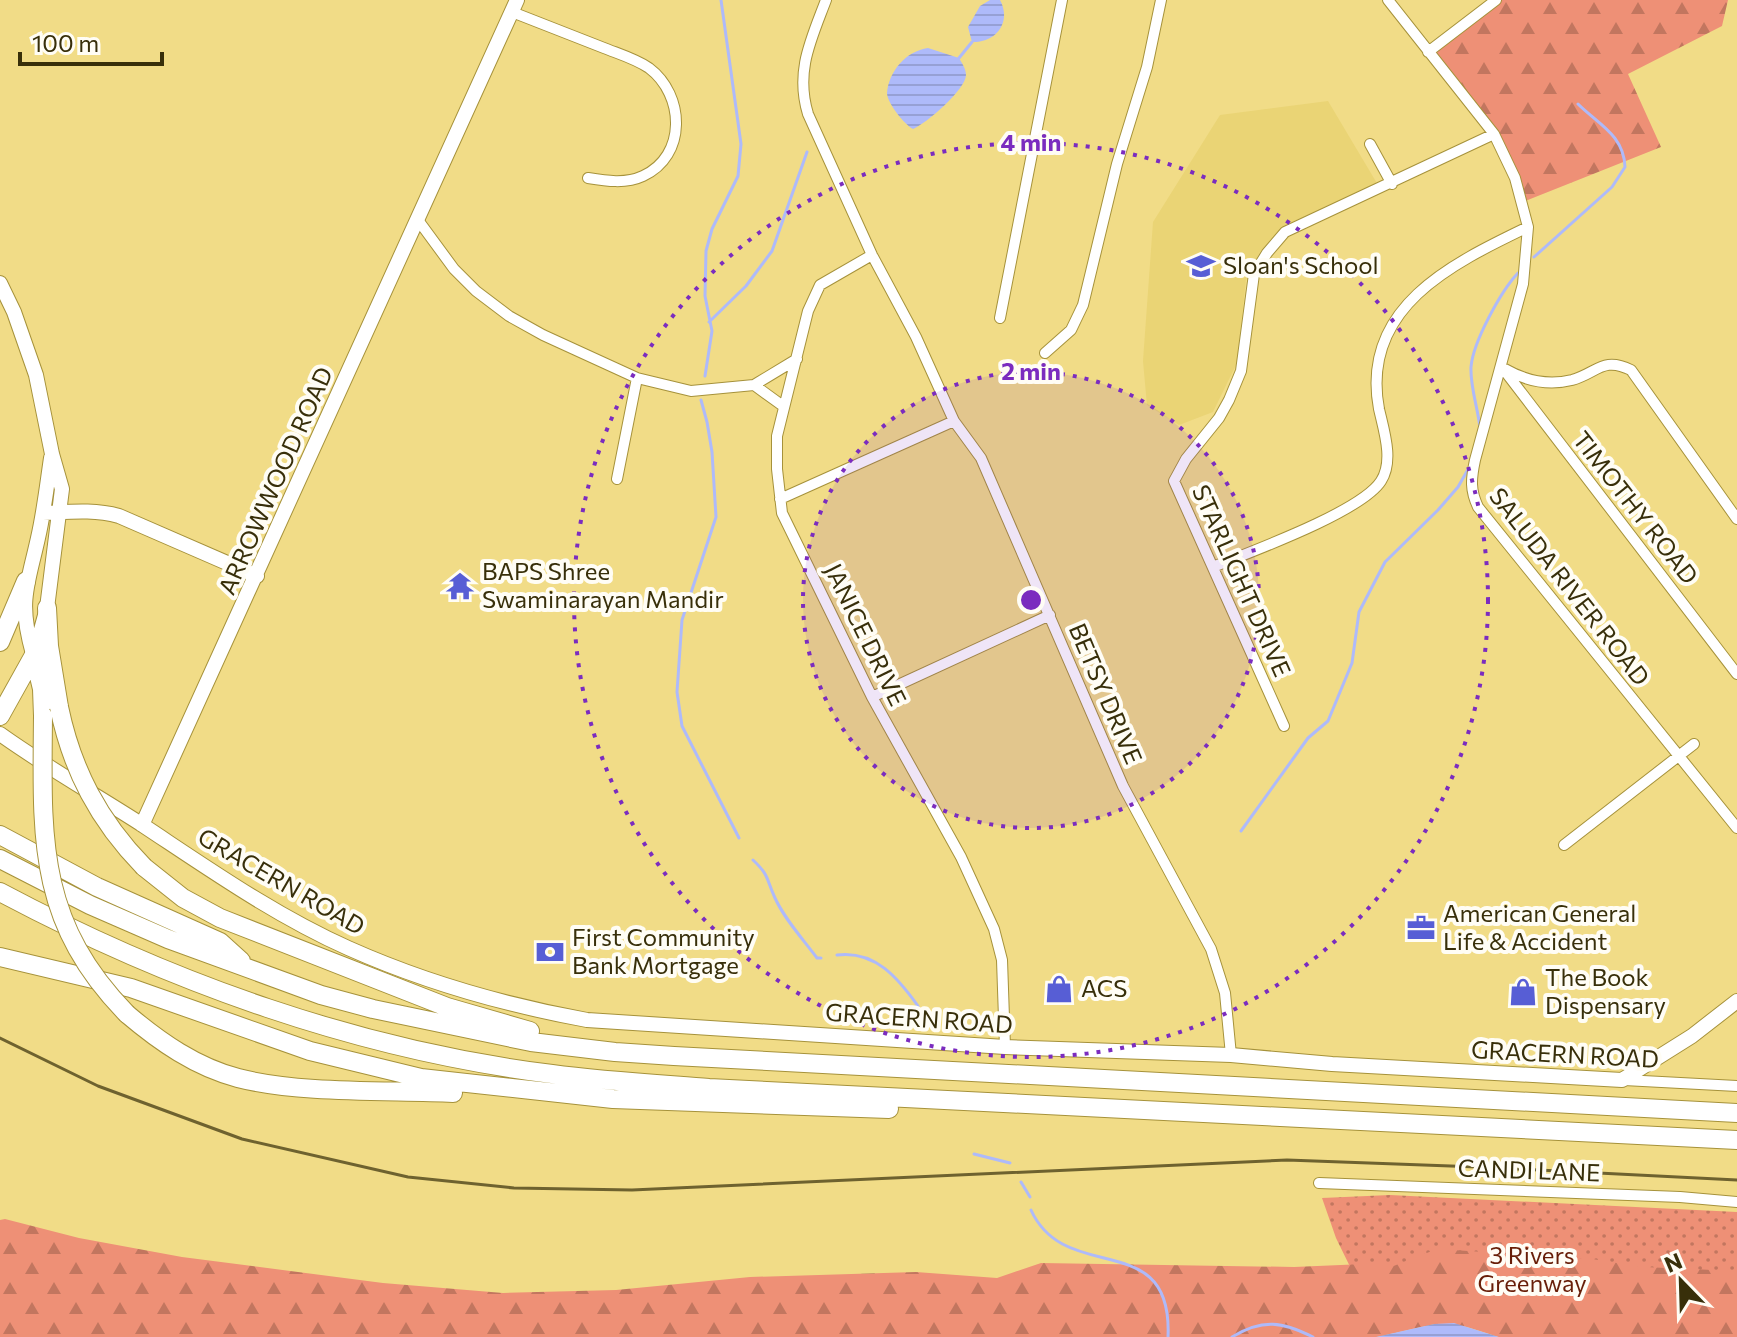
<svg xmlns="http://www.w3.org/2000/svg" width="1737" height="1337" font-family="Commissioner,sans-serif">
<style>
.built{fill:#ead475}
.green{fill:url(#green-dots)}
.forest{fill:url(#forest-firs)}
.water{fill:url(#water-rules)}
.lines{fill:none;stroke-linecap:round;stroke-linejoin:round}
.stream{stroke:#aebafa;stroke-width:3}
.street-casing{stroke:#a6923b;stroke-width:12}
.secondary-casing{stroke:#a6923b;stroke-width:16}
.highway-casing{stroke:#a6923b;stroke-width:20}
.street{stroke:#fff;stroke-width:10}
.secondary{stroke:#fff;stroke-width:14}
.highway{stroke:#fff;stroke-width:18}
.rail{stroke:#6e622f;stroke-width:3}
.highway-bridge-casing{stroke:#a6923b;stroke-width:20;stroke-linecap:butt}
.highway-bridge{stroke:#fff;stroke-width:18}
.ring{fill:none;stroke:#7b2cbf;stroke-width:4;stroke-dasharray:4 8}
.labels{text-anchor:middle;stroke-width:8;stroke-linejoin:round;paint-order:stroke}
.poi-label{font-size:24px;fill:#382f0a;stroke:#fffdf5;text-anchor:start}
.street-label{font-size:24px;fill:#382f0a;stroke:#fffdf5}
.park-label{font-size:24px;fill:#681e08;stroke:#fffdf5}
.centre{fill:#7b2cbf;stroke:#fffdf5;stroke-width:4}
.ring-label{font-size:24px;text-anchor:middle;font-weight:bold;fill:#7b2cbf;stroke:#fffdf5;stroke-width:8;stroke-linejoin:round;paint-order:stroke}
</style>
<defs>
<pattern id="green-dots" width="8" height="8" patternUnits="userSpaceOnUse" patternTransform="scale(2)"><rect width="8" height="8" fill="#ee9076"/><path d="M2 2h.1M6 6h.1" fill="none" stroke="#c2765f" stroke-width="1.8" stroke-linecap="round"/></pattern>
<pattern id="forest-firs" width="22" height="20" patternUnits="userSpaceOnUse" patternTransform="scale(2)"><rect width="22" height="20" fill="#ee9076"/><path d="M5 1l3.5 6h-7zM16 11l3.5 6h-7z" fill="#c2765f"/></pattern>
<pattern id="water-rules" width="6" height="5" patternUnits="userSpaceOnUse" patternTransform="scale(2)"><rect width="6" height="5" fill="#aebafa"/><path d="M0 2.5h6" fill="none" stroke="#96a0d5"/></pattern>
</defs>
<rect width="100%" height="100%" fill="#f1dc87"/>
<path class="built" d="M1328 101 1378 185 1285 225 1260 252 1246 280 1237 363 1213 412 1179 425 1147 405 1143 361 1153 222 1220 115Z"/>
<path class="green" d="M1390 1195 1737 1212V1337H1499L1471 1327 1434 1324 1376 1337H1259L1359 1285 1336 1238 1322 1198Z"/>
<path class="forest" d="M1496 0H1728L1722 26 1628 74 1661 147 1523 202 1506 156 1428 52Z
M5 1219 79 1238 182 1257 383 1283 503 1293 616 1290 750 1277 916 1272 997 1278 1041 1263 1294 1267 1364 1264 1391 1267 1437 1249 1592 1259 1643 1267 1737 1271V1337H1499L1454 1323 1434 1324 1376 1337H0V1220Z"/>
<path class="water" d="M990 0H1000C1012 22 996 43 972 42L968 27 980 6Z
M928 48 959 58C962 63 966 69 966 75 966 89 926 124 913 129 905 125 887 103 887 93 889 71 906 51 928 48Z
M1454 1323 1499 1337H1376L1434 1324Z"/>
<g class="lines">
<path class="stream" d="M959 58 972 42
M1534 257 1612 187 1625 167C1624 135 1598 124 1578 104
M709 322 746 286 772 251 807 152
M705 376 712 331 705 296 706 251 712 229 738 176 741 144 721 0
M701 400 707 422 712 452 716 517 682 620 677 692 682 726 739 838
M1480 428C1478 408 1470 387 1471 367 1473 342 1501 291 1518 273
M1241 831 1308 738 1328 721 1352 663 1359 612 1385 562 1438 510 1458 487 1470 466
M753 860C770 876 766 879 775 898 785 920 803 939 817 958H821
M837 955C875 950 898 978 918 1006L916 1024
M974 1154 1010 1163
M1021 1182 1030 1197
M1031 1210C1066 1287 1173 1226 1168 1337
M1232 1337C1263 1318 1283 1322 1313 1337"/>
<defs>
<path id="street" d="M826 0C811 40 795 71 808 114L872 255 916 337 954 421 981 458 1123 786 1211 949 1225 993 1231 1055
M1388 0 1494 134 1515 178 1528 227 1523 284 1475 460C1471 479 1470 490 1478 507L1737 828
M512 12C542 24 573 36 604 48 619 54 636 59 649 68 685 95 687 156 643 176 626 184 606 181 588 178
M1428 52 1496 0
M1370 144 1392 184
M418 220 454 269 476 291 509 316 543 335 637 378 691 391 754 385 797 359
M872 255 820 285 808 311 777 436V469L782 513 872 697 961 857 994 929 1002 960 1005 1047
M1000 318 1062 0
M1045 353 1071 330 1083 305 1117 164 1147 67 1161 0
M1501 366 1737 674
M1505 369C1526 381 1548 386 1572 380 1597 373 1603 356 1631 370L1737 519
M754 385 783 406
M617 479 637 378
M780 499 954 421
M1213 567C1250 552 1361 512 1381 481 1394 461 1384 431 1379 409 1360 308 1451 264 1528 227
M872 697 1050 615
M1284 726 1174 481 1186 459 1219 418 1229 400 1241 371 1254 274 1267 253 1285 232 1494 134
M1564 845 1694 744
M1624 1080 1737 1086
M1319 1183 1680 1197 1737 1202"/>
<path id="secondary" d="M0 283 14 312 36 375 52 454 62 489 47 608 34 655
M43 513C69 512 93 509 119 516L257 576
M33 654C18 601 27 588 38 538 44 512 47 485 51 458
M0 734C46 767 96 795 144 826 209 869 276 916 348 948 424 982 505 1005 587 1020L1005 1047 1231 1055 1332 1064 1622 1080 1692 1036 1737 1001
M142 825 517 0"/>
<path id="highway" d="M47 608 49 646 59 707
M0 642 26 581
M34 655 42 689 43 716
M0 716 34 655
M0 835 97 887 220 942 241 961
M0 859 90 905 168 939 321 995 373 1009 531 1042 615 1052 674 1056 1737 1113
M144 867 183 898 220 918 447 1007 530 1031
M0 892C171 983 359 1050 552 1074 604 1081 657 1084 709 1088L1737 1140
M0 957 131 988 310 1051 421 1078 613 1099 889 1109
M127 1014C160 1042 196 1067 238 1078 300 1094 388 1090 453 1093"/>
</defs>
<use href="#street" class="street-casing"/>
<use href="#secondary" class="secondary-casing"/>
<use href="#highway" class="highway-casing"/>
<use href="#street" class="street"/>
<use href="#secondary" class="secondary"/>
<use href="#highway" class="highway"/>
<path class="rail" d="M0 1038 98 1086 242 1139 408 1177 514 1188 632 1190 1287 1160 1478 1167 1737 1180"/>
<defs>
<path id="highway-bridge" d="M59 707C72 770 99 821 144 867
M43 716C42 836 36 921 127 1014"/>
</defs>
<use href="#highway-bridge" class="highway-bridge-casing"/>
<use href="#highway-bridge" class="highway-bridge"/>
</g>
<circle cx="1031" cy="600" r="228" fill="#7b2cbf" fill-opacity=".12"/>
<g class="ring">
<circle cx="1031" cy="600" r="228"/>
<circle cx="1031" cy="600" r="457"/>
</g>
<defs>
<symbol id="school-bare" viewBox="-9 -9 18 18"><path d="M0-5L7-2L0 1L-7-2ZM-4 1L0 2.5L4 1V4Q0 6-4 4Z" fill="#575ed5" stroke="#fffdf5" stroke-width="2.5" paint-order="stroke"/></symbol>
<symbol id="temple-bare" viewBox="-9 -9 18 18"><path d="M0-6L5-2H3V0L6.5 2.5H4V6H1.5V3h-3V6H-4V2.5H-6.5L-3 0V-2H-5Z" fill="#575ed5" stroke="#fffdf5" stroke-width="2.5" paint-order="stroke"/></symbol>
<symbol id="office-bare" viewBox="-9 -9 18 18"><path d="M-6-3h4V-5.5h4V-3h4V5H-6ZM-1-4.5V-3h2v-1.5ZM-6 0V1H6V0Z" fill="#575ed5" stroke="#fffdf5" stroke-width="2.5" paint-order="stroke"/></symbol>
<symbol id="bank-bare" viewBox="-9 -9 18 18"><path d="M-6-4H6V4H-6ZM0-2.3a2.3 2.3 0 1 0 0 4.6a2.3 2.3 0 1 0 0-4.6Z" fill="#575ed5" stroke="#fffdf5" stroke-width="2.5" paint-order="stroke"/></symbol>
<symbol id="shop-bare" viewBox="-9 -9 18 18"><path d="M-5-2.5h2.3a2.7 3.5 0 0 1 5.4 0H5L5.5 6h-11ZM-1.5-2.5h3a1.5 2.3 0 0 0-3 0Z" fill="#575ed5" stroke="#fffdf5" stroke-width="2.5" paint-order="stroke"/></symbol>
</defs>
<g fill-rule="evenodd">
<use href="#school-bare" x="1181" y="246" width="40" height="40"/>
<use href="#temple-bare" x="440" y="566" width="40" height="40"/>
<use href="#office-bare" x="1401" y="908" width="40" height="40"/>
<use href="#bank-bare" x="530" y="932" width="40" height="40"/>
<use href="#shop-bare" x="1039" y="969" width="40" height="40"/>
<use href="#shop-bare" x="1503" y="972" width="40" height="40"/>
</g>
<g class="labels">
<g class="poi-label">
<text x="1223" y="274">Sloan's School</text>
<text x="482" y="580">BAPS Shree<tspan x="482" dy="28">Swaminarayan Mandir</tspan></text>
<text x="1443" y="922">American General<tspan x="1443" dy="28">Life &amp; Accident</tspan></text>
<text x="572" y="946">First Community<tspan x="572" dy="28">Bank Mortgage</tspan></text>
<text x="1545" y="986">The Book<tspan x="1545" dy="28">Dispensary</tspan></text>
<text x="1081" y="997">ACS</text>
</g>
<g class="street-label">
<text transform="translate(276 481) rotate(-66)" y="8">ARROWWOOD ROAD</text>
<text transform="translate(1635 508) rotate(52)" y="8">TIMOTHY ROAD</text>
<text transform="translate(1241 581) rotate(66)" y="8">STARLIGHT DRIVE</text>
<text transform="translate(1569 587) rotate(52)" y="8">SALUDA RIVER ROAD</text>
<text transform="translate(865 635) rotate(64)" y="8">JANICE DRIVE</text>
<text transform="translate(1105 694) rotate(67)" y="8">BETSY DRIVE</text>
<text transform="translate(281 882) rotate(30)" y="8">GRACERN ROAD</text>
<text transform="translate(919 1019) rotate(4)" y="8">GRACERN ROAD</text>
<text transform="translate(1565 1055) rotate(3)" y="8">GRACERN ROAD</text>
<text transform="translate(1529 1171) rotate(2)" y="8">CANDI LANE</text>
</g>
<g class="park-label">
<text x="1532" y="1264">3 Rivers<tspan x="1532" dy="28">Greenway</tspan></text>
</g>
</g>
<circle cx="1031" cy="600" r="12" class="centre"/>
<g class="ring-label">
<text x="1031" y="151">4 min</text>
<text x="1031" y="380">2 min</text>
</g>
<g transform="translate(1681 1281) rotate(337)" stroke="#fffdf5" stroke-width="6" paint-order="stroke">
<path d="M0-6L14 30L0 20L-14 30Z" fill="#382f0a"/>
<text y="-12" font-size="22" font-weight="bold" text-anchor="middle" fill="#382f0a">N</text>
</g>
<path d="M20 52v12h142v-12" fill="none" stroke="#382f0a" stroke-width="4"/>
<text x="32" y="52" font-size="24" fill="#382f0a" stroke="#fffdf5" stroke-width="6" paint-order="stroke">100 m</text>
</svg>
